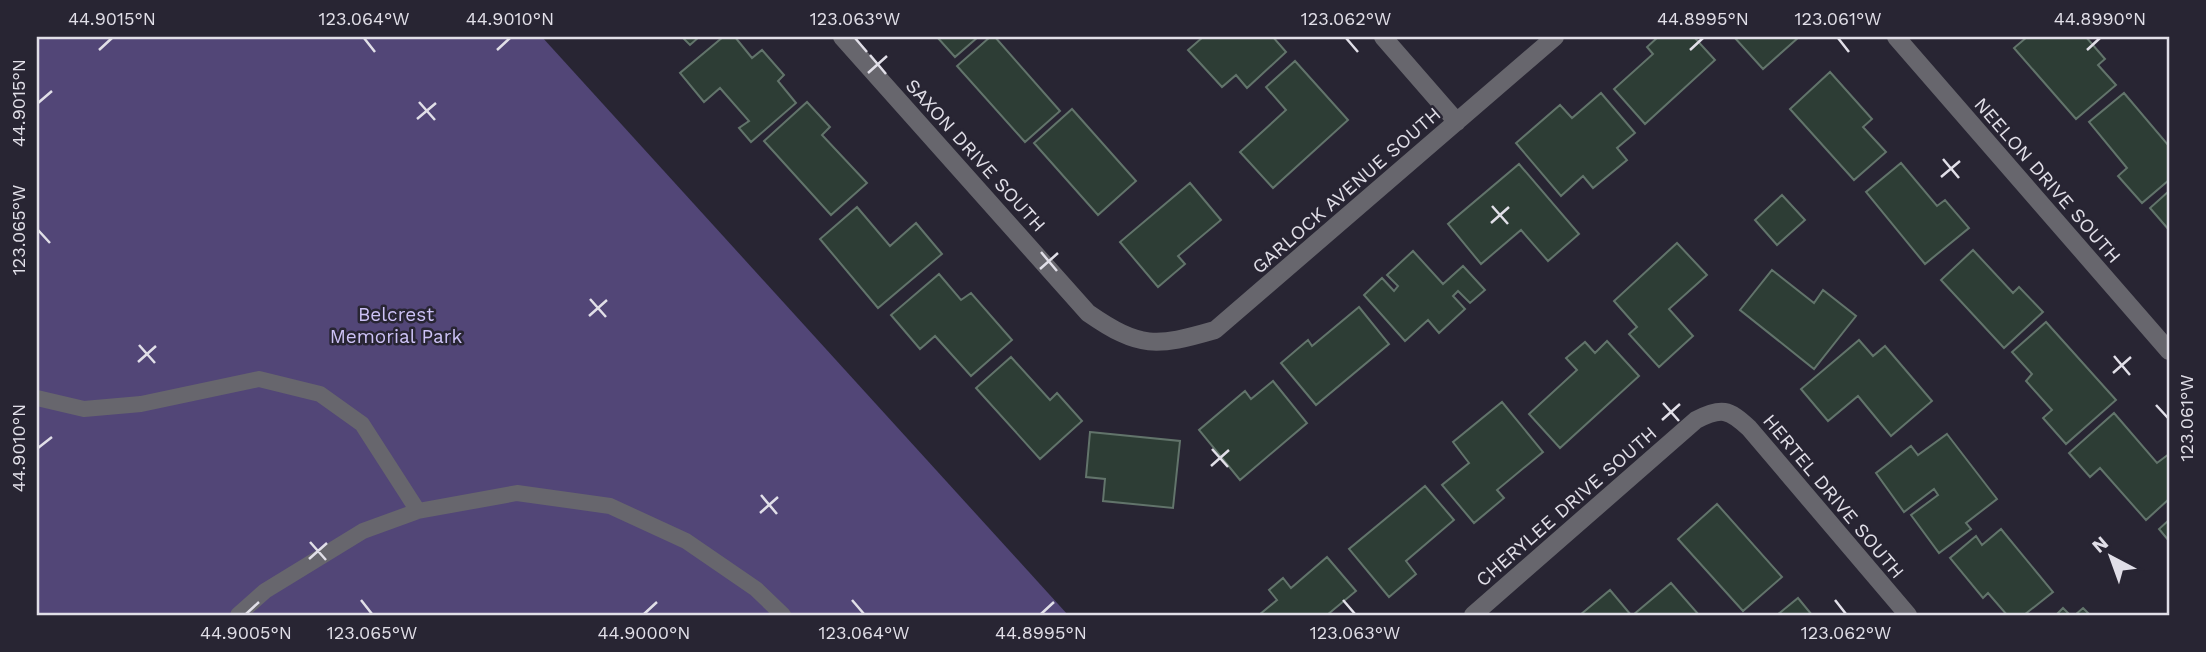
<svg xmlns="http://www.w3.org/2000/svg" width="2206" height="652" font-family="'Work Sans',sans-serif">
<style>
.green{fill:#524677}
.building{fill:#2d3d35;stroke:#62746b;stroke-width:2}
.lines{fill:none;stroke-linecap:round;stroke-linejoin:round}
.service{stroke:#67666d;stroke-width:16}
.minor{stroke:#67666d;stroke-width:18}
.ticks{fill:none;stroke:#e1dfe8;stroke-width:2.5}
.labels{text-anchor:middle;stroke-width:5;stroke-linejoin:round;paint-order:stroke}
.street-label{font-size:19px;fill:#e1dfe8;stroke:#282533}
.park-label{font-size:19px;fill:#cdc2f6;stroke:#282533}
.neatline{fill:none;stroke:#e1dfe8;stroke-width:2.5}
.ticks-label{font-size:18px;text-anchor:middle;fill:#e1dfe8}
</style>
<rect width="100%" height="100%" fill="#282533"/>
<path class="green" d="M37 37H542L1068 615H37Z"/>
<path class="building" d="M682 37H699L690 45Z
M723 37H735L752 58 762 50 784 75 778 81 796 103 751 142 739 128 749 121 720 88 704 102 680 73Z
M937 37H978L955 57Z
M990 37H995L1060 111 1025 142 957 66Z
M1203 37H1273L1286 52 1247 88 1236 75 1222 87 1188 50Z
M1658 37H1694L1715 60 1645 124 1614 89 1653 54 1647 47Z
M1734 37H1799L1763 69Z
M2027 37H2086L2105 59 2098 65 2116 85 2076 119 2014 48Z
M1295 61 1348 120 1273 188 1240 152 1286 110 1266 87Z
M1830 72 1872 119 1863 127 1886 152 1854 180 1790 109Z
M1601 93 1635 133 1617 148 1627 160 1593 188 1583 176 1561 196 1516 143 1560 105 1572 118Z
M2124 93 2169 146V180L2142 203 2118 176 2127 168 2089 122Z
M807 102 830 127 822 135 867 183 831 215 764 141Z
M1072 109 1136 181 1098 215 1034 143Z
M1901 163 1937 206 1945 200 1969 228 1925 264 1866 192Z
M1519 164 1579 234 1548 261 1521 230 1481 264 1448 224Z
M1190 183 1221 220 1178 256 1185 264 1158 287 1120 242Z
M2169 191V230L2150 208Z
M1782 195 1805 220 1777 245 1755 220Z
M857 207 890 246 916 223 942 254 878 308 820 239Z
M1677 243 1707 275 1669 309 1693 336 1659 367 1629 334 1637 327 1614 301Z
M1973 250 2013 293 2019 287 2043 312 2004 348 1941 280Z
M1413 251 1443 284 1463 266 1485 290 1470 303 1458 291 1453 296 1465 309 1439 333 1428 320 1405 341 1364 295 1382 278 1394 291 1398 286 1387 275Z
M1772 270 1814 303 1823 290 1856 316 1814 369 1740 310Z
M939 274 961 300 971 293 1012 340 971 376 935 336 920 349 891 315Z
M1359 307 1389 344 1316 405 1281 363 1308 340 1312 346Z
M2046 322 2116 400 2066 444 2043 418 2052 410 2026 381 2032 374 2012 352Z
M1859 340 1873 356 1885 346 1932 401 1891 436 1858 396 1828 421 1801 389Z
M1607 341 1639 376 1560 448 1529 414 1577 370 1566 358 1585 342 1595 353Z
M1011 357 1050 400 1057 393 1082 421 1040 459 976 388Z
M1273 381 1307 423 1240 480 1199 430 1245 391 1251 399Z
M1502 402 1543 452 1497 490 1504 498 1474 523 1442 485 1469 463 1453 442Z
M2114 413 2157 463 2169 454V499L2146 520 2100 468 2090 477 2069 453Z
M1090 432 1180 441 1173 508 1103 501 1105 479 1086 477Z
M1947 434 1997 499 1966 523 1971 529 1939 553 1911 515 1938 495 1934 489 1904 512 1876 473 1911 446 1918 455Z
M1425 486 1454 520 1406 561 1416 574 1389 597 1349 549Z
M1717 504 1782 577 1743 611 1678 539Z
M2169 520V541L2159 529Z
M2001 529 2053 592 2024 615H2007L1988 593 1983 598 1950 558 1976 536 1982 545Z
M1327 557 1356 591 1327 615H1259L1277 600 1269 590 1283 578 1291 588Z
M1671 583 1699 615H1633Z
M1610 590 1631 615H1580Z
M1798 598 1812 615H1777Z
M2063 608 2070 615H2056Z
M2083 608 2090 615H2075Z"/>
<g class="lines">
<path class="service" d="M37 398 84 409 141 404 259 379 320 394 362 424 418 511
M238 615 265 591 363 531 418 511 517 493 610 506 686 541 756 589 783 615"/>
<path class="minor" d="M842 37 1088 313C1140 349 1156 347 1215 330L1555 37
M1383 37 1457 122
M1896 37 2169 351
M1473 615 1696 420C1721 407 1729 409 1749 428L1908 615"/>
</g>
<path class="ticks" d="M364 38 375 52M855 38 867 52M1346 38 1358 52M1838 38 1849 52M99 50 112 38M497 50 510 38M1690 50 1703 38M2087 50 2100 38M870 55 886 74M868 73 887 56M419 102 435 120M38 103 52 91M417 119 436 103M1943 159 1959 178M1941 177 1960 161M1492 206 1508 224M1491 223 1509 207M38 230 50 243M1041 252 1057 271M1040 269 1058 253M590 299 606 317M589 316 607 300M139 345 155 363M2114 356 2130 375M138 362 156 346M2113 373 2131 357M1663 403 1679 421M2156 405 2168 418M1662 420 1680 404M38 448 52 437M1212 449 1228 467M1211 466 1229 450M761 495 777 514M760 513 778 497M310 542 326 560M309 559 327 543M361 600 372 614M852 600 864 614M1343 600 1355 614M1835 600 1846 614M246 614 259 602M644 614 657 602M1041 614 1054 602"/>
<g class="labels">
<g class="street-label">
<text transform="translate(976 155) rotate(48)" y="7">SAXON DRIVE SOUTH</text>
<text transform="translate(2048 180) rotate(49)" y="7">NEELON DRIVE SOUTH</text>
<text transform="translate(1346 190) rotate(-41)" y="7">GARLOCK AVENUE SOUTH</text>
<text transform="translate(1834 496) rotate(50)" y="7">HERTEL DRIVE SOUTH</text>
<text transform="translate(1566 506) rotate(-41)" y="7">CHERYLEE DRIVE SOUTH</text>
</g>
<g class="park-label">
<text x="396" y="321">Belcrest<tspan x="396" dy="22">Memorial Park</tspan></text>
</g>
</g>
<rect width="2206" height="652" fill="none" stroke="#282533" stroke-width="77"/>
<g transform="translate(2111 557) rotate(319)" stroke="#282533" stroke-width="5" paint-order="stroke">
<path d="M0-5L12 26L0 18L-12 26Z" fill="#e1dfe8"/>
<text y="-10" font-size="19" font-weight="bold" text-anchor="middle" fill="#e1dfe8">N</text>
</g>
<rect x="38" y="38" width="2130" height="576" class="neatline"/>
<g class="ticks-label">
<text x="112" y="25">44.9015°N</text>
<text x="364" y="25">123.064°W</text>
<text x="510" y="25">44.9010°N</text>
<text x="855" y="25">123.063°W</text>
<text x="1346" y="25">123.062°W</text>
<text x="1703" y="25">44.8995°N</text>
<text x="1838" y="25">123.061°W</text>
<text x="2100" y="25">44.8990°N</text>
<text transform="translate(19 103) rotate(-90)" y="6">44.9015°N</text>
<text transform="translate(19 230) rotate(-90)" y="6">123.065°W</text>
<text transform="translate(2187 418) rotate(-90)" y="6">123.061°W</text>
<text transform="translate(19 448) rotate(-90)" y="6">44.9010°N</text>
<text x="246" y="639">44.9005°N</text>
<text x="372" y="639">123.065°W</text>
<text x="644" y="639">44.9000°N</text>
<text x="864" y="639">123.064°W</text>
<text x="1041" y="639">44.8995°N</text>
<text x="1355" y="639">123.063°W</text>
<text x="1846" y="639">123.062°W</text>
</g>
</svg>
